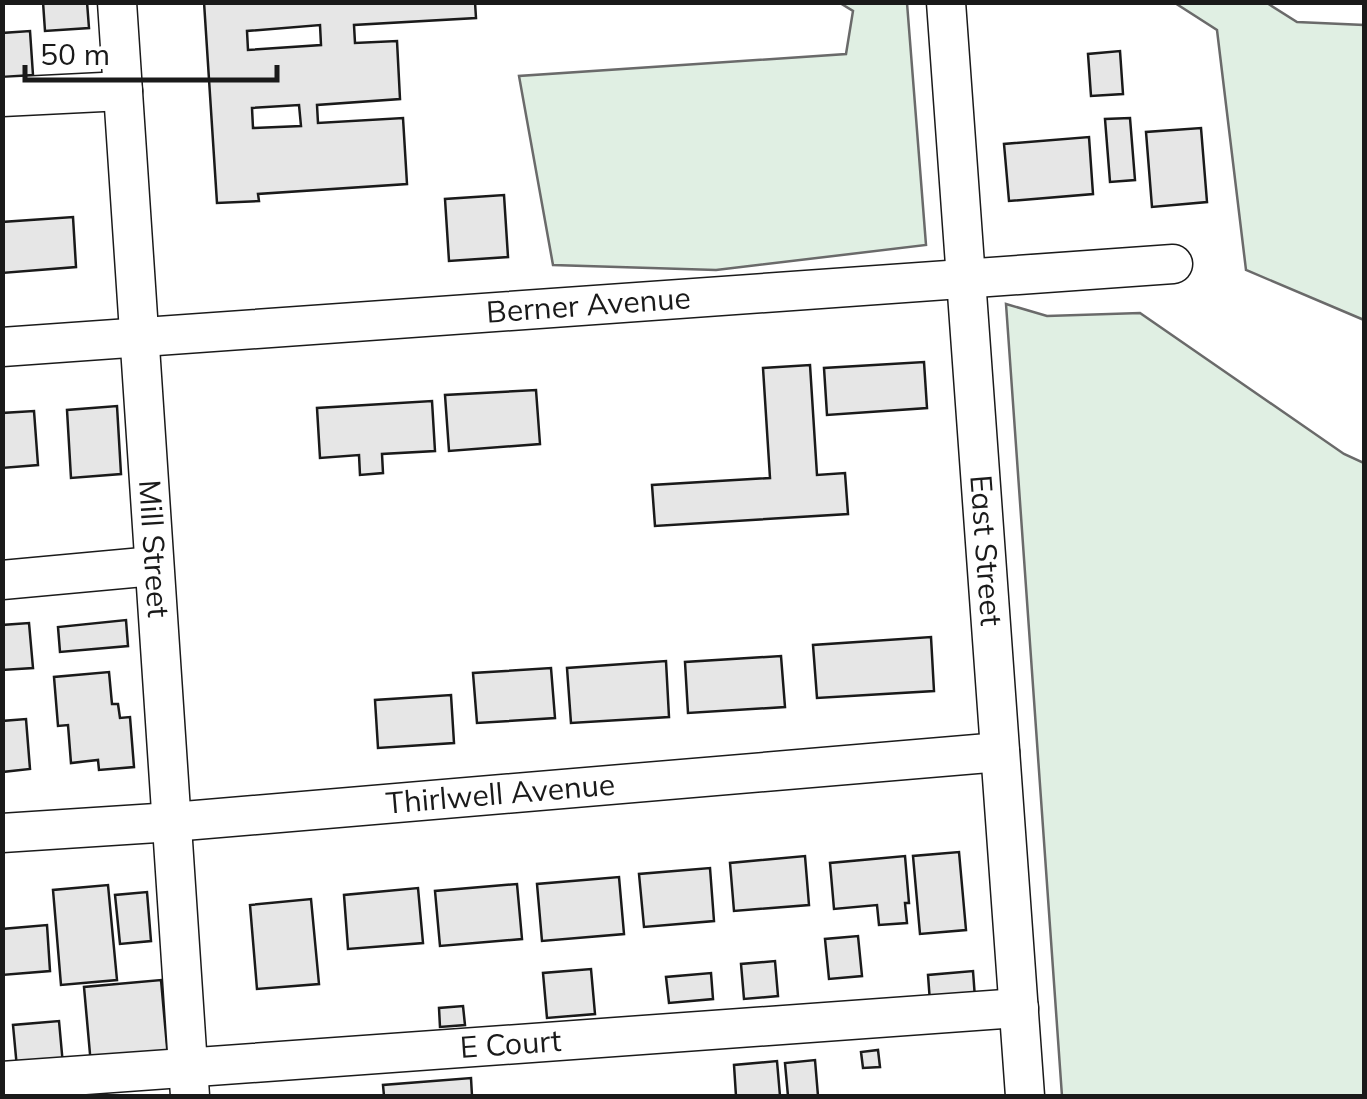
<svg xmlns="http://www.w3.org/2000/svg" width="1367" height="1099" font-family="Mulish,sans-serif">
<style>
.green{fill:#e0efe3;stroke:#6a6a6a;stroke-width:2.5}
.building{fill:#e6e6e6;stroke:#1a1a1a;stroke-width:2.5;fill-rule:evenodd}
.lines{fill:none;stroke-linecap:round;stroke-linejoin:round}
.minor-casing{stroke:#1a1a1a;stroke-width:41}
.minor{stroke:#fff;stroke-width:38}
.labels{text-anchor:middle;stroke-width:8;stroke-linejoin:round;paint-order:stroke}
.street-label{font-size:30px;fill:#1a1a1a;stroke:#fff}
</style>
<rect width="100%" height="100%" fill="#fff"/>
<path class="green" d="M840 3H907L926 245 716 270 553 265 519 76 846 54 853 11Z
M1175 3H1267L1297 22 1364 25V320L1246 270 1217 30Z
M1006 304 1047 316 1140 313 1344 454 1364 463V1096H1062Z"/>
<path class="building" d="M43 2H87L89 28 45 31Z
M204 2H475L476 18 354 25 355 43 397 41 400 99 317 105 318 123 403 118 407 184 258 194 259 201 217 203ZM320 25 321 45 248 50 247 31ZM299 105 301 126 253 128 252 108Z
M30 31 33 75 2 77V33Z
M1120 51 1123 94 1091 96 1088 54Z
M1130 118 1135 180 1110 182 1105 119Z
M1201 128 1207 202 1152 207 1146 132Z
M1089 137 1093 194 1009 201 1004 144Z
M504 195 508 257 449 261 445 199Z
M73 217 76 267 2 273V222Z
M924 362 927 408 827 415 824 368Z
M810 365 817 475 845 473 848 514 655 526 652 485 770 478 763 368Z
M536 390 540 444 449 451 445 395Z
M432 401 435 451 382 454 383 473 360 475 359 455 320 458 317 408Z
M117 406 121 474 71 478 67 410Z
M34 411 38 465 2 468V413Z
M126 620 128 646 60 652 58 627Z
M29 623 33 668 2 670V625Z
M931 637 934 691 817 698 813 645Z
M781 656 785 707 688 713 685 662Z
M666 661 669 717 571 723 567 668Z
M551 668 555 718 477 723 473 673Z
M109 672 112 704H118L120 718 130 717 134 767 99 770 98 760 71 763 68 725 58 726 54 677Z
M451 695 454 743 378 748 375 700Z
M26 719 30 769 2 772V721Z
M959 852 966 930 920 934 913 856Z
M805 856 809 905 734 911 730 863Z
M905 856 909 903H905L907 923 879 925 877 905 834 909 830 863Z
M710 868 714 921 644 927 639 874Z
M619 877 624 934 542 941 537 884Z
M517 884 522 939 440 946 435 891Z
M108 885 117 980 61 985 53 890Z
M418 888 423 943 348 949 344 895Z
M147 892 151 941 120 944 115 895Z
M311 899 319 984 257 989 250 905Z
M47 925 50 971 2 975V929Z
M858 936 862 976 829 979 825 939Z
M775 961 778 996 744 999 741 964Z
M591 969 595 1014 547 1018 543 973Z
M973 971 975 998 930 1002 928 975Z
M711 973 713 999 669 1003 666 977Z
M161 980 168 1058 91 1065 84 987Z
M463 1006 465 1025 440 1027 439 1008Z
M59 1021 63 1065 17 1068 13 1025Z
M878 1050 880 1067 863 1068 861 1052Z
M815 1060 818 1096H788L785 1063Z
M777 1061 780 1096H736L734 1065Z
M471 1078 472 1096H384L383 1085Z"/>
<g class="lines">
<defs>
<g id="minor">
<path id="s1" d="M117 2 190 1096"/>
<path id="s2" d="M946 2 1025 1096"/>
<path d="M2 97 123 91"/>
<path id="s3" d="M2 347 1173 264"/>
<path d="M2 580 154 566"/>
<path id="s4" d="M2 833 172 822 1000 752"/>
<path id="s5" d="M2 1081 1019 1008"/>
</g>
</defs>
<use href="#minor" class="minor-casing"/>
<use href="#minor" class="minor"/>
</g>
<g class="labels">
<g class="street-label">
<text dy="10" stroke="none"><textPath href="#s3" startOffset="588">Berner Avenue</textPath></text>
<text dy="10" stroke="none"><textPath href="#s2" startOffset="550">East Street</textPath></text>
<text dy="10" stroke="none"><textPath href="#s1" startOffset="548">Mill Street</textPath></text>
<text dy="10" stroke="none"><textPath href="#s4" startOffset="500">Thirlwell Avenue</textPath></text>
<text dy="10" stroke="none"><textPath href="#s5" startOffset="510">E Court</textPath></text>
</g>
</g>
<rect width="1367" height="1099" fill="none" stroke="#1a1a1a" stroke-width="10"/>
<path d="M25 65v15h252v-15" fill="none" stroke="#1a1a1a" stroke-width="5"/>
<text x="40" y="65" font-size="30" fill="#1a1a1a" stroke="#ffffff" stroke-width="8" paint-order="stroke">50 m</text>
</svg>
